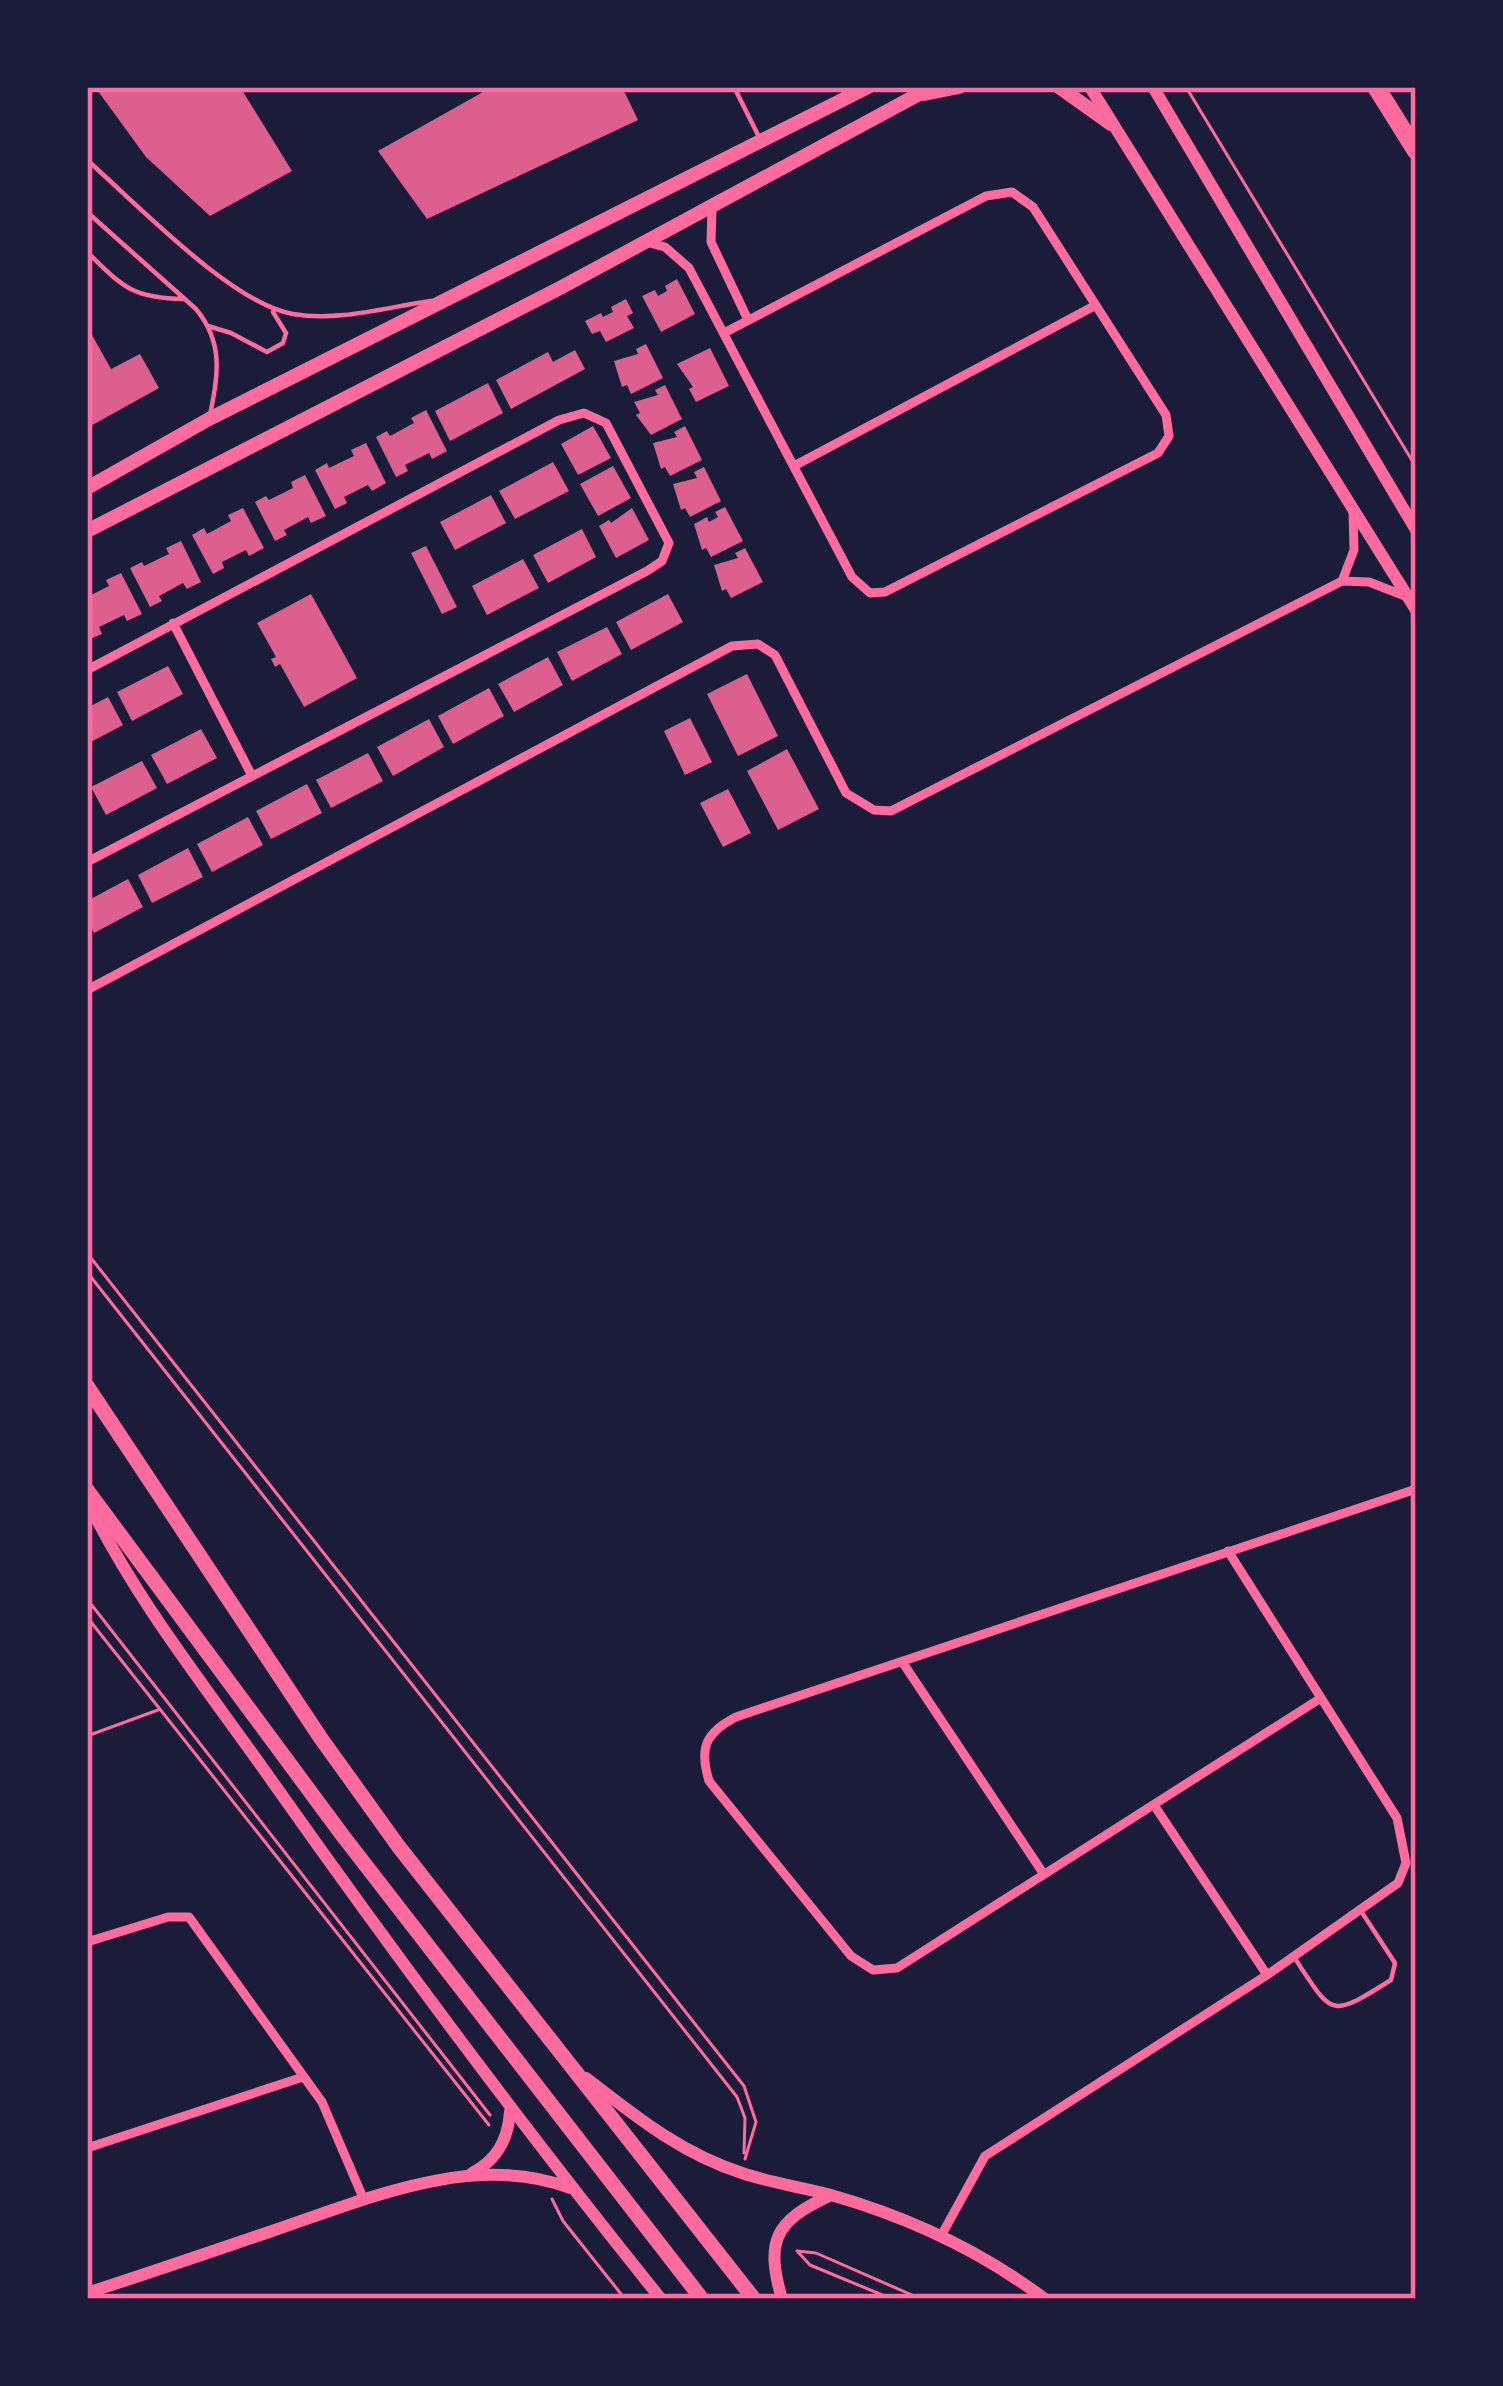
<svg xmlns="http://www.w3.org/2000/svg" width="1503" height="2386" font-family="'PT Sans',sans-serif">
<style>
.building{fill:#dd5f8e}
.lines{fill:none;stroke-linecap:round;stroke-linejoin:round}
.path{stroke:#ff6b9d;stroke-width:3}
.service{stroke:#ff6b9d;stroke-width:4.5}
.minor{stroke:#ff6b9d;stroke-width:9}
.tertiary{stroke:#ff6b9d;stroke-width:12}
.secondary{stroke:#ff6b9d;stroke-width:14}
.primary{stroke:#ff6b9d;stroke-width:15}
.motorway{stroke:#ff6b9d;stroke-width:18}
.neatline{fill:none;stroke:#ff6b9d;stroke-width:4.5}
</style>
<rect width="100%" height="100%" fill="#1b1b3a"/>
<path class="building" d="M95 87H240L292 171 210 216 146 157Z
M492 87H622L638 120 427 219 378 151Z
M677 279 695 314 661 332 642 296 655 290 658 296 667 291 665 286Z
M626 299 633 313 627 316 634 328 606 342 600 331 592 334 585 321 601 313 603 317 613 312 611 307Z
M87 326 111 369 140 354 159 388 87 428Z
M646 344 663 378 631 394 627 385 622 387 614 361 638 354 636 349Z
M710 348 729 386 696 402 689 389 693 387 677 364Z
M575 350 585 369 511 409 496 380 548 352 553 362Z
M488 383 503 413 450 441 435 411Z
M665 385 682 419 651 435 636 415 640 413 634 402 658 395 655 390Z
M426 410 447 451 432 459 429 453 405 465 408 471 396 477 376 437 387 431 390 436 414 423 411 418Z
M593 426 611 458 578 475 561 444Z
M685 426 702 460 670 476 665 467 661 469 653 443 677 437 674 432Z
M366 443 386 483 372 491 368 485 344 497 347 503 335 509 315 470 327 463 329 468 354 456 351 450Z
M553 462 569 491 515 519 499 491Z
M613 466 631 498 598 516 580 484Z
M704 467 721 501 690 517 685 508 681 510 673 484 697 478 694 472Z
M305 475 326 516 311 523 308 517 284 530 287 535 275 541 255 502 266 496 269 500 293 488 291 482Z
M491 495 506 523 455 550 440 522Z
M725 507 743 541 711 557 706 548 702 550 694 524 707 517 709 522 718 517 715 512Z
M243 508 264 548 249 556 246 550 222 562 224 568 213 574 192 535 204 528 207 534 231 521 228 515Z
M632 508 649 540 616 558 599 526 609 520 611 523Z
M582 529 596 557 548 583 533 555Z
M181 541 201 582 187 589 183 583 159 596 162 601 150 607 130 568 142 562 144 566 169 554 166 548Z
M426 546 457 607 442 614 411 553Z
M745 548 763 582 731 598 726 589 722 591 714 565 738 558 735 553Z
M523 559 539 588 487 615 472 586Z
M121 573 142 614 127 621 124 615 99 627 102 634 90 639 87 597 109 586 106 580Z
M311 594 357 678 304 707 280 664 275 667 271 659 276 657 257 623Z
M668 594 683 622 631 650 616 622Z
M607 627 622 654 572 681 557 652Z
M548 657 563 685 514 712 498 684Z
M168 666 183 694 132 721 117 692Z
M747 674 778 736 738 756 707 694Z
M489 688 504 716 453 744 438 716Z
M108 697 123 725 87 744V708Z
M690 718 712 762 685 775 664 731Z
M429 719 444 747 393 776 377 747Z
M201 729 217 758 167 784 151 755Z
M787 749 819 809 778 830 747 771Z
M368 753 383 781 331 808 316 780Z
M142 761 157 788 106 815 91 787Z
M307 784 322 813 271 839 256 811Z
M728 789 751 833 723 847 700 803Z
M248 817 263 845 212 872 197 844Z
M188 848 203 877 152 903 138 875Z
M128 879 143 907 94 933 87 919V901Z"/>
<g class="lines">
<path class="path" d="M1186 87 1416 467
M87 1253 744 2086 756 2122 745 2159
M87 1272 737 2097 745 2118 744 2153
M87 1599 490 2115
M87 1617 489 2125
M87 1736 158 1710
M552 2199 563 2221 625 2299
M797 2251 816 2253 921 2299
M798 2252 810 2265 892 2299"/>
<path class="service" d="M734 87 759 137
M87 160C136 203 232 304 293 314 338 322 387 307 431 301
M87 212 196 309C224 343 218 375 210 415
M87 252C123 287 132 298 184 299
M208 326 231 333 267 352 283 343 286 333 273 312
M1294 1957C1333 2016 1329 2019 1391 1980L1395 1963 1361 1911"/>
<path class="minor" d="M712 208 711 242 748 320
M646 242 665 247 689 268 852 577 870 593 885 592 1158 453 1169 436 1166 415 1033 207 1012 192 986 196 724 333
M794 466 1096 305
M1342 581 1354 550 1353 511
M173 623 251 774
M87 670 559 420 584 413 606 423 669 543 662 561 647 571 87 862
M87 990 732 646 758 644 775 655 846 793 874 810 891 811 1342 581 1369 582 1405 596
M903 1663 1043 1873
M1321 1698 897 1968 873 1970 851 1956 709 1781C699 1748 705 1733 736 1717L1416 1489
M1154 1805 1267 1975
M87 1942 168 1917H189L322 2102 364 2200
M87 2148 303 2077
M941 2236 985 2156 1267 1975 1398 1883 1406 1863 1397 1818 1228 1551"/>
<path class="tertiary" d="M1090 87 1416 610
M1153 87 1416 530
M87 1500C136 1601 208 1690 272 1781 397 1958 525 2130 661 2299
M586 2078C635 2116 682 2154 742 2173 771 2183 802 2187 831 2195 908 2217 981 2251 1045 2299
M472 2173C497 2160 508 2140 510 2112
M87 2293C149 2273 210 2252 272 2231 364 2200 473 2151 570 2188
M782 2299C765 2241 775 2221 829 2196"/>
<path class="secondary" d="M1059 87 1111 124
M924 94 959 87
M87 488 209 419 868 87
M87 531 560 288 932 87"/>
<path class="primary" d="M87 1386 320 1737 399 1847 754 2299
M87 1490 343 1836 702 2299"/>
<path class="motorway" d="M1376 87 1416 151"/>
</g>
<rect width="1503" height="2386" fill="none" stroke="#1b1b3a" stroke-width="180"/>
<rect x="90" y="90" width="1323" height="2206" class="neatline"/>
</svg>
